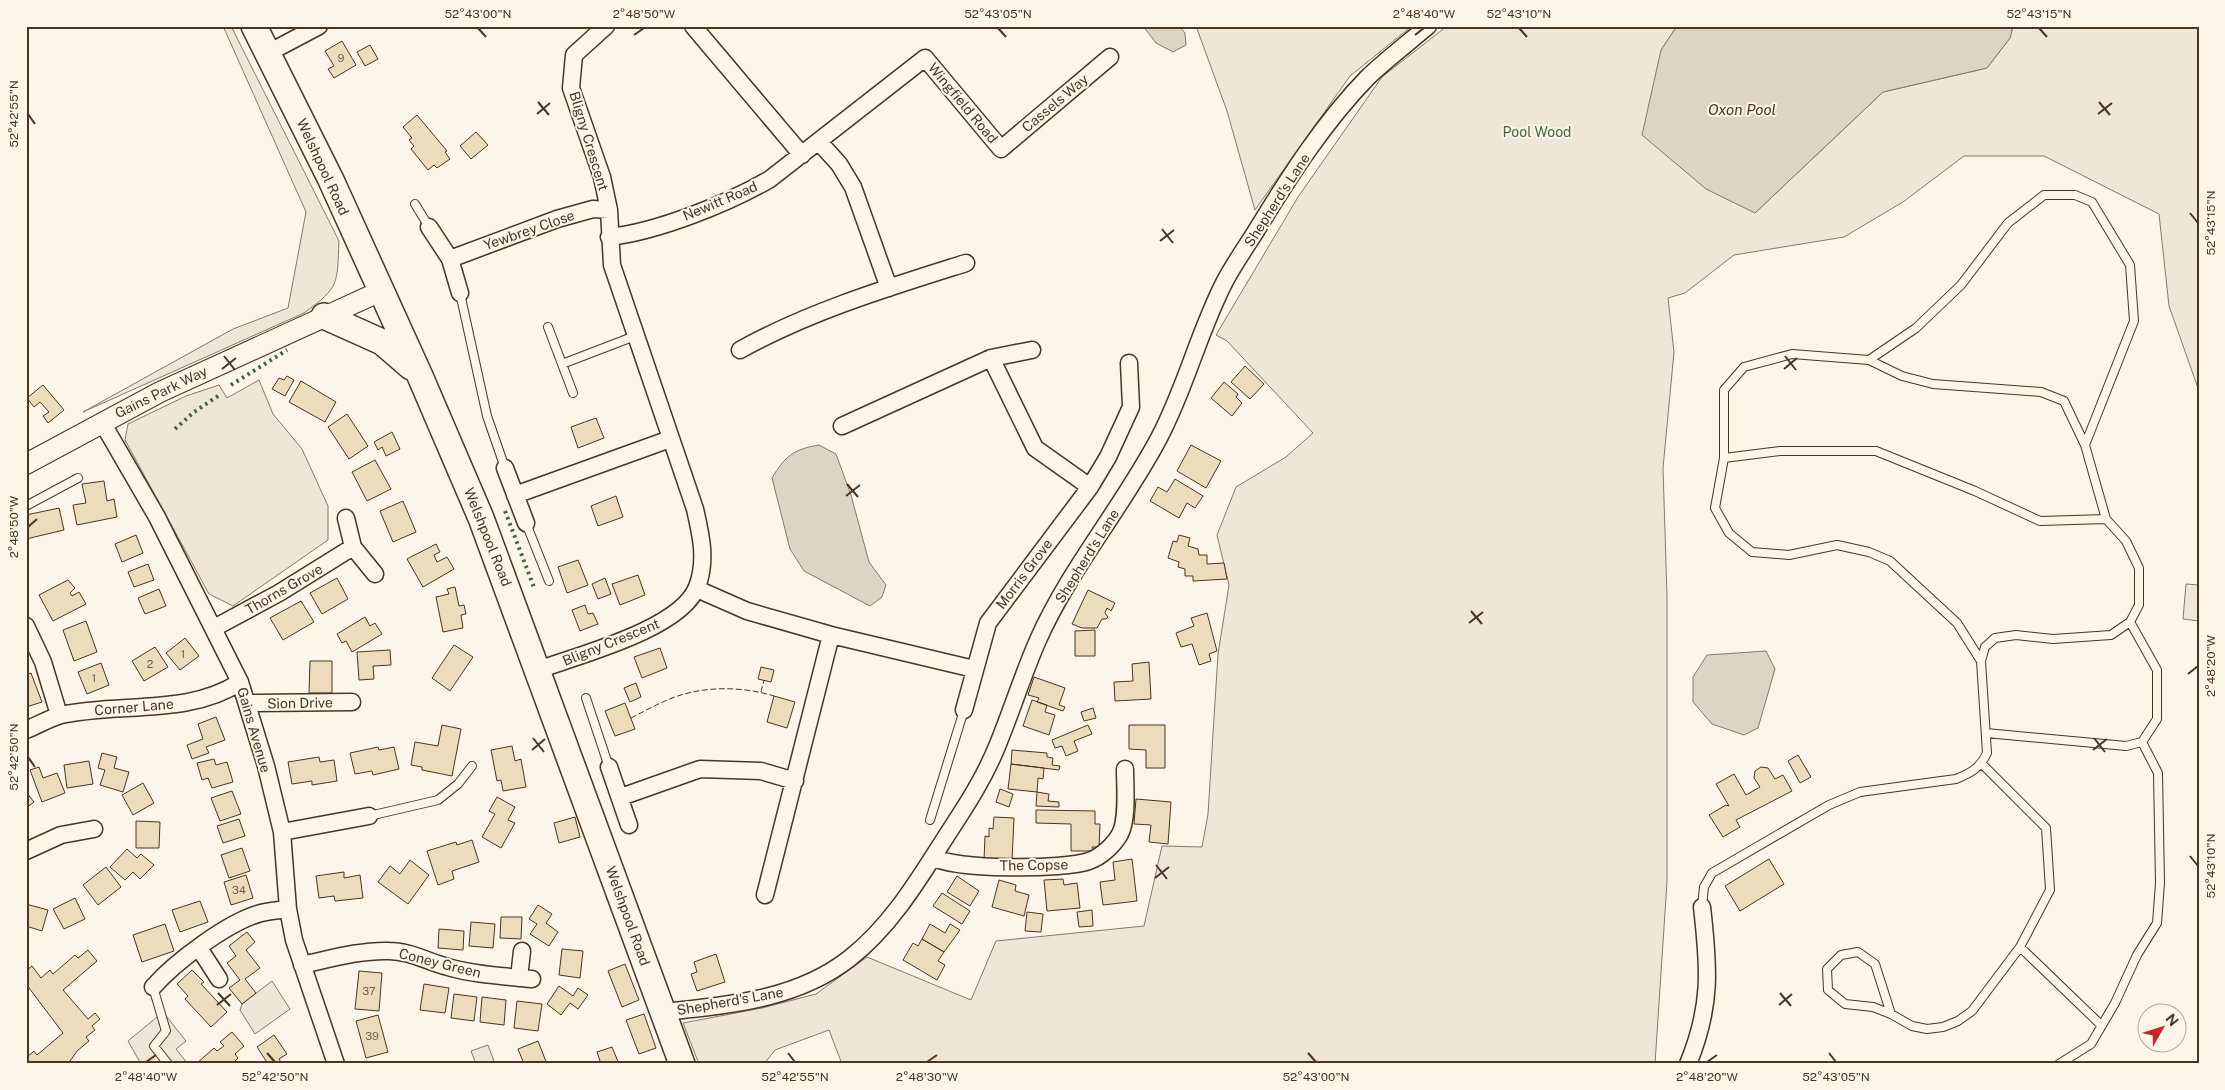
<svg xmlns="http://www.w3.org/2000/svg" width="2225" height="1090" font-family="'Public Sans',sans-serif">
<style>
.green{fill:#ede6d9;stroke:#887966}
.parking{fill:#ede7d9;stroke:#887966}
.water{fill:#dcd4c6;stroke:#887966}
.building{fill:#ecdcbc;stroke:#4a3520}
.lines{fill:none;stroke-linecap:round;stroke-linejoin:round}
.service-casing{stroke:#4a3520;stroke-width:10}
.minor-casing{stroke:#4a3520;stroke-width:19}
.tertiary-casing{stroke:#4a3520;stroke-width:22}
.primary-casing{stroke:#4a3520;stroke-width:28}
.service{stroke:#fbf6e9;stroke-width:8}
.minor{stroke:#fbf6e9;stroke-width:16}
.tertiary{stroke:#fbf6e9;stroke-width:20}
.primary{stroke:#fbf6e9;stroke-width:25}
.hedge{stroke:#436837;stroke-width:4;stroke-dasharray:2.5 4;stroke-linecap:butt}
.fence{stroke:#4a3520;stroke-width:1;stroke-dasharray:6 2.5;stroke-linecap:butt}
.ticks{fill:none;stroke:#4a3520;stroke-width:2}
.labels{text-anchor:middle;stroke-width:4;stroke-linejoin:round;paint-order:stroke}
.number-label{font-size:11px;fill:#725f47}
.street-label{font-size:14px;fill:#4a3520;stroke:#fbf6e9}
.park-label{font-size:14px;fill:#436837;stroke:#fbf6e9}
.water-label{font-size:15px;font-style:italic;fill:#4a3520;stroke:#fbf6e9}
.neatline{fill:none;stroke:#4a3520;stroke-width:2}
.ticks-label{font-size:12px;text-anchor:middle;fill:#4a3520}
</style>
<rect width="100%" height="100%" fill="#fbf6e9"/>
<path class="green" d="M223 26H231L339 241C337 284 340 287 304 313L83 412 233 329 288 308 306 212Z
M1196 26H1412L1350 76 1255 210 1227 111Z
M1447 26H1677L1661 50 1755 213 1883 92 1987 68 2010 38 2013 26H2199V391L2169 306 2159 214 2044 156H1964L1903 202 1844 237 1734 255 1685 293 1668 298 1674 352 1663 468 1667 596V882L1655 1064H842L829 1030 775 1050 764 1064H699L683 1023 762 1008 816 994 867 957 971 1000 996 941 1144 926 1162 846 1202 847 1208 814 1218 654 1229 585 1217 535 1236 487 1286 457 1313 433 1227 341 1216 335 1298 197 1382 77Z
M259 380 273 414 302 449 328 506V540L233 606 209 594 125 440 128 424 186 396 219 385 227 398Z
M2186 584 2199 585V621L2183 619Z"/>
<path class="parking" d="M272 981 290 1009 255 1034 240 1010 242 1004Z
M163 1012 186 1041 176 1049 188 1064H141L128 1041Z
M488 1045 495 1064H476L471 1051Z"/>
<path class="water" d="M1143 26H1179L1185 33 1186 45 1173 52 1156 43Z
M1677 26H2013L2010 38 1987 68 1883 92 1755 213 1706 189 1642 135 1661 50Z
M819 445 836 454 851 495 869 562 886 585 882 597 870 606 804 571 790 549 772 478C785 456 794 449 819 445Z
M1766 651 1775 669 1758 728 1744 735 1712 724 1693 702V677L1707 655Z"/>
<path class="building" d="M342 41 356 65 334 78 328 69 334 66 325 51Z
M370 45 378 59 365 66 357 52Z
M417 115 447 151 445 152 450 159 437 168 434 165 428 170 411 149 414 146 409 140 412 138 403 127Z
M476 132 488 145 471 159 460 146Z
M1245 366 1264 384 1250 399 1231 382Z
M287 376 294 380 285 396 272 389 279 378 284 380Z
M301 381 336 402 325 422 289 402Z
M1224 382 1238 394 1236 397 1242 403 1232 416 1211 398Z
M43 385 64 410 48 423 43 416 49 412 40 402 34 407 27 398Z
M347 414 368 446 349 459 328 427Z
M596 418 604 438 578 448 571 427Z
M392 432 400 449 386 456 382 447 378 450 374 442Z
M1191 445 1221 461 1206 488 1177 471Z
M375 460 391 489 367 501 352 472Z
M1175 479 1203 496 1195 508 1187 503 1179 518 1150 501 1158 487 1167 492Z
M104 481 107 501 114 499 117 517 77 525 73 505 86 503 82 484Z
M616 496 623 517 598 526 591 506Z
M403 501 416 532 393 542 380 511Z
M59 508 64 530 26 539V515Z
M136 535 143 553 122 562 115 544Z
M1179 535 1190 538 1188 546 1198 549 1199 555H1207V564L1224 563 1227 579 1193 581V576H1185V569L1178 567 1179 562 1168 558 1173 541 1177 542Z
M436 544 440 552 434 555 437 562 447 557 454 569 423 587 407 559Z
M578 560 588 585 567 593 558 567Z
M148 564 154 580 134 587 128 572Z
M638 575 645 595 620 605 612 584Z
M337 578 348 599 322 614 310 593Z
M605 578 611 594 598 599 592 584Z
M68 580 75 588 70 593 72 596 79 592 86 604 53 621 39 595Z
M455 587 459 606 464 605 466 614 461 615 463 628 443 632 436 597 449 594 447 589Z
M159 589 166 606 145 614 138 598Z
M1088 590 1115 603 1111 611 1107 608 1105 613 1108 617 1106 619H1102L1097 628H1082L1072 624Z
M301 601 314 622 283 640 270 618Z
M585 605 588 614 593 613 598 624 580 631 572 610Z
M1207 613 1217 651 1209 654 1211 661 1199 665 1192 644 1181 647 1176 633 1194 626 1191 618Z
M365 617 370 626 375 623 382 634 352 652 346 641 342 643 337 634Z
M86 621 97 652 74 661 63 630Z
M1095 630V656H1075V631Z
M185 638 199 656 180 670 166 653Z
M454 645 473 657 450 691 432 678Z
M155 647 168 667 144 681 132 661Z
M660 648 667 668 642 678 634 657Z
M390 650 391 665 373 666 374 679 359 680 357 652Z
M310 661H332V693H309Z
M1149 662 1151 699 1115 701 1114 682 1133 681 1132 664Z
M101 663 109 685 87 694 78 672Z
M761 667 774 670 771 682 758 679Z
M31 673 42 702 26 707V675Z
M1034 677 1065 688 1059 705 1065 707 1063 711 1037 702 1039 698 1028 695Z
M636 683 641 697 630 702 624 688Z
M774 696 795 702 787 728 767 722Z
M1032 700 1047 705 1045 712 1055 715 1049 735 1023 726Z
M625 703 635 729 615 736 605 711Z
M1093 708 1096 718 1084 721 1081 712Z
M216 717 225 740 206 747 209 753 192 759 187 745 203 739 198 724Z
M442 725 461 729 452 776 422 770V767L411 765 415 742 438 746Z
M1088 725 1092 734 1074 741 1078 751 1066 756 1062 746 1055 748 1052 740Z
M1129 725H1165V768H1146V750L1129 749Z
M512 746 515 761 521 759 526 787 503 791 501 780 497 781 491 750Z
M378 747 379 750 394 747 399 769 373 775 372 771 355 774 350 753Z
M1012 750 1047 753V757L1053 758 1052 765 1060 766 1059 770 1011 764Z
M102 753 117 757 114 768 129 772 123 792 100 785 105 770 98 768Z
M1798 755 1811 777 1800 783 1788 761Z
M319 757 320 762 334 760 337 781 312 785V781L292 784 288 762Z
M214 759 216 765 227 762 233 782 212 788 208 778 202 780 197 763Z
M89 761 93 784 67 788 64 765Z
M1011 764 1044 768 1043 779 1038 778 1037 792 1008 789Z
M39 767 43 778 57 773 65 793 42 802 30 770Z
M1761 767 1768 768 1775 779 1783 775 1792 791 1736 820 1740 827 1723 837 1709 815 1726 805 1729 806 1716 784 1734 774 1746 795 1760 787 1754 778 1755 771Z
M143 783 154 803 133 815 122 795Z
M1000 789 1013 794 1009 807 996 802Z
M232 791 241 814 220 821 211 798Z
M26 792 34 802 26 808Z
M1037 792 1049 794 1048 801 1059 802V807L1036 806Z
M497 797 515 807 508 820 515 823 501 848 482 837 495 814 489 811Z
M1136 799 1171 802 1168 844 1149 842 1151 825 1134 824Z
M1036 810 1095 811V824H1100L1099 847H1092L1093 851H1071V824L1036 823Z
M575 817 580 837 559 843 554 823Z
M994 817 1014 818 1012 861 984 860 985 836 989 837V828L993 829Z
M239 819 245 836 223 843 217 826Z
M136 821 160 822 159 848H136Z
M472 840 479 862 452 871 454 879 438 885 427 851 456 842 457 845Z
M242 848 250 871 229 878 221 855Z
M127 849 137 858 141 854 154 865 140 879 133 872 125 880 110 867Z
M1132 859 1137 901 1103 905 1100 882 1115 880 1113 862Z
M1769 859 1784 884 1740 911 1725 886Z
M410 860 429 875 408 904 378 882 390 866 400 874Z
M106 867 121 887 98 905 83 885Z
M344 872V878L360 875 363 898 335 901 334 896 319 898 316 876Z
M246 875 253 898 231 905 224 882Z
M957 876 979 891 970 906 947 892Z
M1063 879 1064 885 1077 883 1080 908 1047 911 1044 880Z
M999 880 1016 885 1015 891 1029 895 1024 916 992 907Z
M942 893 970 911 962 924 933 906Z
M75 898 85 919 64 929 53 909Z
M200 901 208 922 180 932 172 910Z
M26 904 48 910 42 931 26 926Z
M538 905 552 914 546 923 558 932 549 946 530 934 537 924 529 919Z
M1092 910 1093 926 1079 927 1077 912Z
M1027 912 1043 914 1041 932 1025 931Z
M501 917H522L521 939 500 938Z
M471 922 495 924 493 948 469 946Z
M165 924 174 951 142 962 133 935Z
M930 924 945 933 950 924 960 930 944 952 922 939Z
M439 929 464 931 463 950 438 948Z
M247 932 255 942 246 950 260 968 245 979 256 993 242 1004 229 988 240 980 227 963 236 956 229 946Z
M922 939 944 952 938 961 945 965 937 980 903 960 913 943 918 946Z
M562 949 583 951 580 978 559 975Z
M88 950 97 961 63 990 88 1019 95 1013 100 1019 92 1026 95 1030 86 1037 89 1041 77 1051 68 1064H26V1058L34 1051 37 1055 63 1033 26 984V971L32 966 41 978 50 970 53 974 75 955 78 958Z
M716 954 725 982 697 991 691 974 697 972 694 962Z
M625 964 639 1000 622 1007 608 971Z
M192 970 204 982 201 984 227 1012 211 1027 185 999 188 996 177 984Z
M359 971 382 973 379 1011 355 1009Z
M424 984 449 988 445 1013 420 1010Z
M559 986 573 996 578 988 588 995 578 1009 570 1003 561 1015 547 1004Z
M454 994 477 997 474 1021 451 1018Z
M482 997 506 1000 504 1025 480 1022Z
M517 1001 542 1004 538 1031 514 1028Z
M644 1014 656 1048 639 1054 626 1020Z
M378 1015 388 1052 366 1058 356 1021Z
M232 1032 244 1046 235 1054 238 1058 232 1064H196L214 1048 217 1051 224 1046 220 1042Z
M274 1035 287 1054 279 1059 282 1064H268L257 1047Z
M538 1041 547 1064H524L518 1049Z
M612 1047 619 1064H601L597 1052Z"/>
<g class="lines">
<defs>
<path id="service" d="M415 204 429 227
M460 293 487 416 505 468
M548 327 573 393
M1869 360 1916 328 1961 285 2008 223 2044 195H2075L2092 202 2130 265 2134 321 2085 445
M562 364 635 336
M1724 458 1780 451H1876L1975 491 2040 521 2106 519
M26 506 78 478
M526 523 549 581
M586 698 609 767
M1986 733 2126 746 2142 742 2157 719V670L2130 622
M369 816 438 800 458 784 472 766
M930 820 964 710
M1702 907 1704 887 1712 873 1829 805 1860 792 1956 779C1971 773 1980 768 1987 753L1981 661 1985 647 1995 638 2016 635 2053 639 2111 635 2130 622 2139 605V568L2126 541 2106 519 2085 445 2064 401 2041 392 1933 384 1902 376 1869 360 1792 354 1744 367 1724 390V458L1715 508 1729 533 1752 552 1789 555 1837 545 1869 552 1890 561 1957 623 1981 661
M2020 947 2100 1024
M153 987 166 1031 154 1046 168 1064
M1891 1014 1875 964 1858 952 1841 955 1827 969 1828 990 1845 1004 1873 1007 1891 1014 1912 1026 1927 1029 1943 1027 1958 1021 1972 1011 2020 947 2050 890 2046 828 1982 764
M2059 1064 2091 1044 2115 1003 2137 955 2157 923 2160 883 2158 773 2142 742"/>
<path id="minor" d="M693 26 802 155
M268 53 319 26
M819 142 839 164 853 187 889 288
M429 227 450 259 460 293
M609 237C657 232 729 203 770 179L925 58 1001 149 1110 57
M450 259 557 219 593 209 609 210
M740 350C810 311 890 287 966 263
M991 358 1035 448 1090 487
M102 422 157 517 240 682 266 766 282 832 288 909 294 940 336 1064
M842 426 991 358 1032 350
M505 468 526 523
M515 495 670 439
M353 547 375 574
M697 589 747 611 831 635 974 669
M26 626 43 662 59 715
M214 628 279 593 353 547 346 518
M538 670C579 655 681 629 697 587 707 561 701 535 695 509L612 265 609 210 602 177 571 88 574 55 606 26
M248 703 352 702
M964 710 988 623 1090 487 1108 457 1131 407 1129 363
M26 730C38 725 50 718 61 715 119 702 189 716 240 682
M609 767 629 825
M621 797 700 769 761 771 795 781
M282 832 369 816
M26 851 61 835 94 829
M933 857C953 870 1065 870 1089 861 1101 857 1114 845 1120 834 1128 819 1125 786 1125 769
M765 895 831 635
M199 948 219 979
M302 965C330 959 360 950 389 951 410 951 428 962 448 967 475 975 504 976 532 979
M519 978 522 951
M153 987C175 962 228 922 261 913 269 911 279 910 288 909
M664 1012C728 1005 797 1000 850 958 891 926 919 879 947 835 966 806 985 777 998 744 1012 710 1023 674 1038 640 1070 568 1122 508 1159 438 1186 387 1199 331 1225 281 1234 264 1246 247 1256 231 1289 177 1324 122 1368 77 1387 59 1408 43 1428 26
M1688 1064C1712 1006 1709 968 1702 907"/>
<path id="tertiary" d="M26 464 160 392 381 291"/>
<path id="primary" d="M254 26 331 180 420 376 481 518 682 1064
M324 316 382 342 411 367"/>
</defs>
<use href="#service" class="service-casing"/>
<use href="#minor" class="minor-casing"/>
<use href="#tertiary" class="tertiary-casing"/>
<use href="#primary" class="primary-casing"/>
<use href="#service" class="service"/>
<use href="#minor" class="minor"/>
<use href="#tertiary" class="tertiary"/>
<use href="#primary" class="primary"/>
<path class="hedge" d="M231 385 287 350
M175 429 194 412 221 394
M505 511 535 590"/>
<path class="fence" d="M761 692 764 680
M631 718C647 710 664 700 681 695 710 686 745 687 774 696"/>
</g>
<path class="ticks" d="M478 28 486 37M998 28 1006 37M1519 28 1527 37M2039 28 2047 37M634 35 644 28M1415 35 1424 28M538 102 549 115M2099 102 2110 115M28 114 35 124M537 114 550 103M2098 114 2112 103M2190 213 2198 223M1162 229 1173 243M1160 241 1174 230M224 356 235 370M1785 356 1796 370M222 369 236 358M1784 369 1797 358M847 484 858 497M846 496 860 485M28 527 37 519M1471 611 1482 624M1469 623 1483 612M2188 674 2198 666M533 738 544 752M2094 738 2105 752M532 750 545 739M2093 750 2107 739M28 757 35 767M2190 856 2198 866M1156 865 1167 879M1155 878 1169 867M218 993 230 1006M1780 993 1791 1006M217 1005 231 994M1779 1005 1792 994M267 1053 275 1062M788 1053 795 1062M1308 1053 1316 1062M1829 1053 1836 1062M146 1062 156 1055M927 1062 937 1055M1707 1062 1717 1055"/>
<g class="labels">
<g class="number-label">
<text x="341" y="62">9</text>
<text x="183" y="658">1</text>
<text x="150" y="668">2</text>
<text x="94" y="682">1</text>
<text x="239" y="894">34</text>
<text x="369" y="995">37</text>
<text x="372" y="1040">39</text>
</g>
<g class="street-label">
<text transform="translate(963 103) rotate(50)" y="5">Wingfield Road</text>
<text transform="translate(1055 103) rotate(-40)" y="5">Cassels Way</text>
<text transform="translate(589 141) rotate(73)" y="5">Bligny Crescent</text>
<text transform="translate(323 167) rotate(65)" y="5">Welshpool Road</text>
<text transform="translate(1277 200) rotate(-57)" y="5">Shepherd's Lane</text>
<text transform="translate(720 201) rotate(-23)" y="5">Newitt Road</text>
<text transform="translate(529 230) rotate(-19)" y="5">Yewbrey Close</text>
<text transform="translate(161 392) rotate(-26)" y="5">Gains Park Way</text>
<text transform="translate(488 537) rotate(68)" y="5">Welshpool Road</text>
<text transform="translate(1087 556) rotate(-58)" y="5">Shepherd's Lane</text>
<text transform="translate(1024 574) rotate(-53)" y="5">Morris Grove</text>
<text transform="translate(284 589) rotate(-30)" y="5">Thorns Grove</text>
<text transform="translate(611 642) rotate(-22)" y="5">Bligny Crescent</text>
<text transform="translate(300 703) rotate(-1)" y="5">Sion Drive</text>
<text transform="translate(134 707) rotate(-5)" y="5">Corner Lane</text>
<text transform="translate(254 730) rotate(74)" y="5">Gains Avenue</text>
<text transform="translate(1034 865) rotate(-1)" y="5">The Copse</text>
<text transform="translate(628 916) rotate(70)" y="5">Welshpool Road</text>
<text transform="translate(440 963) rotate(14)" y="5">Coney Green</text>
<text transform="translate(730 1001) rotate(-10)" y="5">Shepherd's Lane</text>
</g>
<g class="park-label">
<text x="1537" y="137">Pool Wood</text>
</g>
<g class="water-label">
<text x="1742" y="115">Oxon Pool</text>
</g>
</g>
<rect width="2225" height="1090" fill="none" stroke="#fbf6e9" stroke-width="55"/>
<g transform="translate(2162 1028) rotate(51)"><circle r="24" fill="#fbf6e9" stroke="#b4a999"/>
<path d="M0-4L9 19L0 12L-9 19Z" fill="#c62828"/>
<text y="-8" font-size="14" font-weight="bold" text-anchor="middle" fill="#4a3520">N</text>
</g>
<rect x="28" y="28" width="2170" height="1034" class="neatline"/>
<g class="ticks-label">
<text x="478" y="18">52°43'00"N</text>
<text x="644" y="18">2°48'50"W</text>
<text x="998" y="18">52°43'05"N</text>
<text x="1424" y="18">2°48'40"W</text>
<text x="1519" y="18">52°43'10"N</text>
<text x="2039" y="18">52°43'15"N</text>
<text transform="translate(14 114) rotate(-90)" y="4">52°42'55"N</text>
<text transform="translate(2211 223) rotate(-90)" y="4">52°43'15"N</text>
<text transform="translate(14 527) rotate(-90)" y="4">2°48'50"W</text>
<text transform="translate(2211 666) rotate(-90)" y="4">2°48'20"W</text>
<text transform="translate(14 757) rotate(-90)" y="4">52°42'50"N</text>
<text transform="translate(2211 866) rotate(-90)" y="4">52°43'10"N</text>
<text x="146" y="1081">2°48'40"W</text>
<text x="275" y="1081">52°42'50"N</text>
<text x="795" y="1081">52°42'55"N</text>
<text x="927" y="1081">2°48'30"W</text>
<text x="1316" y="1081">52°43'00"N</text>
<text x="1707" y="1081">2°48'20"W</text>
<text x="1836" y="1081">52°43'05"N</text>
</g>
</svg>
